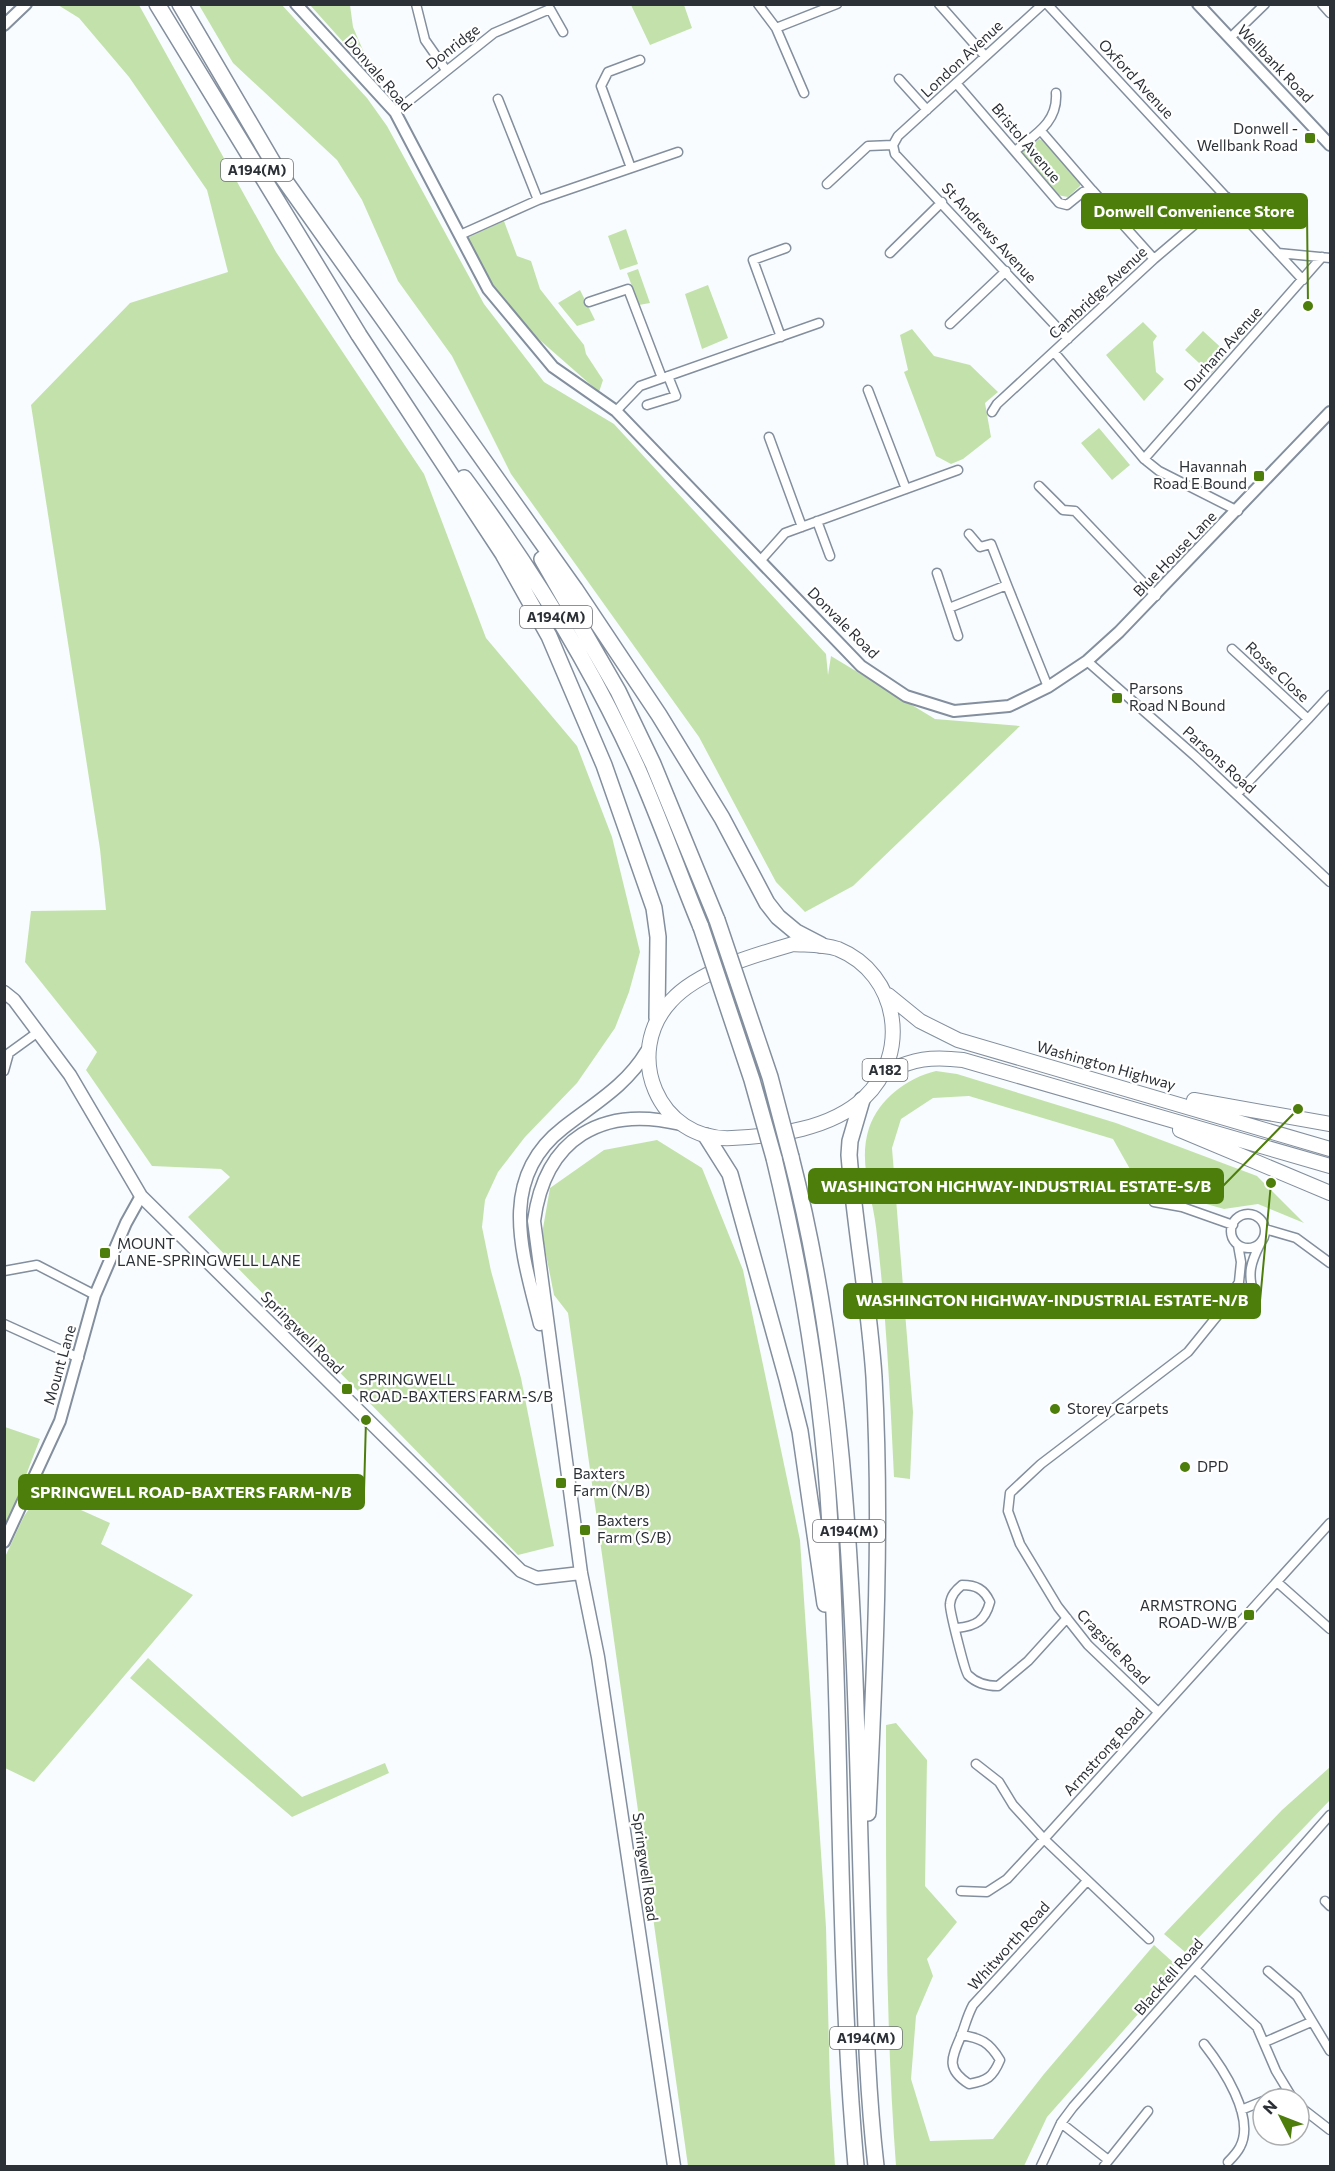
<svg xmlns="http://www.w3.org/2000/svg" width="1335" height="2171" font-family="Commissioner,sans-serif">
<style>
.green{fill:#c3e2ab}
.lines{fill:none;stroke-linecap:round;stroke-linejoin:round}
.minor-casing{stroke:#838f9e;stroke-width:11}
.tertiary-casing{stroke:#838f9e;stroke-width:14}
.secondary-casing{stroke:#838f9e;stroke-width:15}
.primary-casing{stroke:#838f9e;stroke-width:16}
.motorway-casing{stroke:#838f9e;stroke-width:18}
.minor{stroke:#fff;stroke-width:8}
.tertiary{stroke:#fff;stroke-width:10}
.secondary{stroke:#fff;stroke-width:12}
.primary{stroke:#fff;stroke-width:14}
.motorway{stroke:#fff;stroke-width:15}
.motorway-bridge-casing{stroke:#838f9e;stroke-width:18;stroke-linecap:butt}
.motorway-bridge{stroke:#fff;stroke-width:15}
.poi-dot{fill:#4d7e0c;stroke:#fff;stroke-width:2}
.labels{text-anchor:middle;stroke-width:4.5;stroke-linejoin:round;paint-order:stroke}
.shield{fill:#fff;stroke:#6b6f73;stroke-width:1.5}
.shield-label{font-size:14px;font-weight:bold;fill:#2c3137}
.street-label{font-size:15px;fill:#2c3137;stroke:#fff}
.poi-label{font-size:15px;fill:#2c3137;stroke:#fff;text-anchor:start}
.leader{fill:none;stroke:#4d7e0c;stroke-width:2}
.callout-dot{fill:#4d7e0c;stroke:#fff;stroke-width:2}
.callout{fill:#4d7e0c;stroke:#4d7e0c;stroke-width:2}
.callout-label{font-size:16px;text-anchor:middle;font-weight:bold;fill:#fff}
</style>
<rect width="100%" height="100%" fill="#f9fcff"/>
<path class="green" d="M58 5H139L276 252 424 474 486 638 577 746 612 837 640 952 629 992 615 1028 577 1083 525 1137 498 1172 485 1200 482 1227 491 1271 521 1378 554 1546 518 1555 188 1217 230 1177 221 1169 152 1166 86 1070 97 1052 25 962 31 911 106 910 100 849 31 405 130 303 228 272 207 190 129 77 79 18Z
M199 5H282L367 98 387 126 484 304 544 382 614 424 826 654 828 675 831 656 935 719 1020 726 853 886 805 912 776 882 699 737 511 474 452 356 398 281 362 200 337 160 233 63Z
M310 5H350L353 27 368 62 362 63Z
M631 5H684L692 28 650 45Z
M1039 139 1044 141 1080 180V186L1068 197 1057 195 1021 156 1022 152Z
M504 221 517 256 531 261 540 289 584 345 586 354 603 380 599 392 534 335 494 286 467 238Z
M626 229 638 264 620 270 608 236Z
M638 269 650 303 639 305 627 273Z
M708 285 728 338 702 349 685 294Z
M580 290 595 320 577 326 558 303Z
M1143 322 1157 336 1153 342 1156 372 1164 379 1144 401 1106 355Z
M912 329 934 356 970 365 998 392 985 403 991 437 963 459 951 464 936 456 904 372 908 370 900 335Z
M1203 331 1228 354 1211 374 1185 350Z
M1099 428 1130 465 1112 480 1081 443Z
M936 1071 957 1074 1116 1123 1257 1176 1304 1223 1258 1204 1224 1209 1139 1185 1113 1139 969 1096 933 1098 901 1119 892 1148 913 1412 910 1479 894 1477C890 1394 886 1310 876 1227 872 1194 858 1162 869 1128 879 1099 907 1078 936 1071Z
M657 1140 702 1168 743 1270 800 1540 826 1927 830 2087 835 2166H688L568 1313 554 1295 542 1234 550 1188 604 1150Z
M5 1427 40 1439 5 1529Z
M36 1499 58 1508 72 1506 110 1523 101 1544 193 1595 34 1782 5 1768V1557L24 1516Z
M148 1658 302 1797 385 1763 389 1773 292 1817 130 1678Z
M896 1723 927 1760 925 1886 957 1922 927 1959 933 1976 916 2016 911 2079 930 2141 993 2139 1044 2074 1154 1945 1175 1964 1139 2013 1047 2117 1024 2166H896C885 2020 886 1872 886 1725Z
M1330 1767V1800L1185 1952 1164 1934 1282 1810Z"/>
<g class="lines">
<defs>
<path id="minor" d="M416 4 425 40 446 70
M758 4 776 28 837 4
M939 4 985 56
M1047 4 1303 280
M1322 4 1330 13
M776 28 804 93
M1230 38 1265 4
M899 79 927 110
M956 83 1059 203 1067 205 1083 192 1092 190 1154 259
M498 99 538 200
M395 112 494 33 550 9 563 32
M1041 131 1092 190
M893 145 895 154 1068 339
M1015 151C1036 134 1058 122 1056 93
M631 168 601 86 608 72 640 60
M827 184 868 146 893 145 898 136 1043 4
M460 235 538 200 678 152
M890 253 942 202
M1278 253 1330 258
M589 302 628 289 662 378
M950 324 1006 271
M781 337 753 260 786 248
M1054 352 1144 459 1159 471 1238 511
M868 390 906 489
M647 405 676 396 668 376
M616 411 640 386 819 323
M992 412 997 404 1154 259 1227 197
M769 437 802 527
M1144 459 1322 257
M1039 486 1063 510 1075 511 1156 596
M817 521 830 556
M969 534 980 547 991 544 1007 585
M760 561 785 533 958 470
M937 573 958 636
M949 608 1007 585 1048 687
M1232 649 1308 719 1237 794
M1087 661 1195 756 1330 882
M1308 719 1330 695
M4 1071 9 1053 38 1032
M1154 1202 1182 1207 1233 1225
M1231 1231a17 17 0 1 1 34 0a17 17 0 1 1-34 0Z
M1265 1229 1296 1238 1330 1263
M4 1271 37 1265 95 1295
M1254 1294C1247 1274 1251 1262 1260 1244
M4 1324 79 1358
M1277 1582 1330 1629
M957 1628C976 1626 985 1621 990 1602 984 1589 976 1585 962 1585 956 1590 951 1595 950 1604 949 1609 965 1672 968 1675 976 1683 988 1686 998 1686L1028 1661 1067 1618
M1158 1712 1088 1645 1058 1607 1020 1544 1008 1511 1010 1493 1041 1464 1188 1352 1222 1310 1239 1282 1241 1262 1238 1245
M961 1891 987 1892 1007 1879 1044 1839 1013 1805 999 1782 976 1764
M1325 1901 1330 1906
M1149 1939 1044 1839 1330 1523
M1195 1969 1257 2027 1276 2071 1293 2099
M1268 1971 1297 1996 1330 2051
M961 2035C981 2038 989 2042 1000 2060 993 2077 987 2081 969 2084 946 2069 951 2059 961 2036 965 2026 967 2016 973 2005L1087 1881
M1265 2042 1311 2022
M1204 2044C1222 2067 1256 2117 1240 2147 1237 2153 1232 2158 1228 2162
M1267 2099 1286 2091
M1299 2106 1330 2130
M1241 2110 1263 2101
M1061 2123 1107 2159
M1041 2166 1061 2123 1073 2107 1330 1815
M1104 2166 1148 2111"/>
<path id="tertiary" d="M296 4 395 112 488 289 553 367 616 411 861 666 906 696 954 711 1009 706 1048 687 1087 661 1119 632 1330 412
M1198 4 1330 145
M4 25 26 4
M4 1542 60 1421 95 1295 126 1223 141 1196"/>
<path id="secondary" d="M4 992 14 1000 70 1075 141 1196 521 1571 537 1578 581 1573
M540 1324C523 1255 496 1180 563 1128 595 1103 626 1086 647 1051
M674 2166 598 1657 581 1573 534 1221C545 1138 602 1105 681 1124"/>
<path id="primary" d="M793 944C808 945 823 944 838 949 899 974 911 1054 864 1098 831 1129 776 1136 732 1138 658 1142 622 1053 671 1001 698 971 755 955 793 944Z
M888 995 920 1021 958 1040 1330 1149
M885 1072C915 1059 930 1056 963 1060L1330 1166
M1194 1100 1330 1124
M1180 1130 1330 1193"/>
<path id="motorway" d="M157 4 359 335 503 554 549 636 604 765 654 908 658 937 657 1018
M180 4 278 171 575 589 659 715 722 818 767 903 778 917 796 932 821 945
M464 478C530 567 591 665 637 767 660 819 679 874 701 927
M542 559 618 691 653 764 717 920
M862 1100 850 1141 849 1155C855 1229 869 1302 874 1377 882 1522 875 1668 868 1813
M706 1136 730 1174 787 1379 800 1431 825 1604
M791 1157C854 1402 854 1655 862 1907 865 1994 866 2080 876 2166
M774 1158C803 1278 823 1401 830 1525 842 1739 837 1953 856 2166"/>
</defs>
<use href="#minor" class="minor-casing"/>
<use href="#tertiary" class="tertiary-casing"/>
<use href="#secondary" class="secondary-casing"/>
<use href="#primary" class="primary-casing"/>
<use href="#motorway" class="motorway-casing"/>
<use href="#minor" class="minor"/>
<use href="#tertiary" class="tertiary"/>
<use href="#secondary" class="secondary"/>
<use href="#primary" class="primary"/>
<use href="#motorway" class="motorway"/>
<defs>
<path id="motorway-bridge" d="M717 920 770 1077 791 1157
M701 927 752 1080 774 1158"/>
</defs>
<use href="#motorway-bridge" class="motorway-bridge-casing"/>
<use href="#motorway-bridge" class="motorway-bridge"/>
</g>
<g class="poi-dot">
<rect x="1304" y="132" width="12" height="12" rx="3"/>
<rect x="1253" y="470" width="12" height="12" rx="3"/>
<rect x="1111" y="692" width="12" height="12" rx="3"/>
<rect x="99" y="1247" width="12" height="12" rx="3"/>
<rect x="341" y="1383" width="12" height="12" rx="3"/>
<circle cx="1055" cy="1409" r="6"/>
<circle cx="1185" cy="1467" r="6"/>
<rect x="555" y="1477" width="12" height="12" rx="3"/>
<rect x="579" y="1524" width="12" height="12" rx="3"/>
<rect x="1243" y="1609" width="12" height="12" rx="3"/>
</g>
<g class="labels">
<g class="shield">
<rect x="221" y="159" width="72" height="22" rx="4.5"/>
<rect x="520" y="606" width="72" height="22" rx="4.5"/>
<rect x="862.5" y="1059" width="45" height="22" rx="4.5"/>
<rect x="813" y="1520" width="72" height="22" rx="4.5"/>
<rect x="830" y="2027" width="72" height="22" rx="4.5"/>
</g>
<g class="shield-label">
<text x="257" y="175">A194(M)</text>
<text x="556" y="622">A194(M)</text>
<text x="885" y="1075">A182</text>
<text x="849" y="1536">A194(M)</text>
<text x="866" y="2043">A194(M)</text>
</g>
<g class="street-label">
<text transform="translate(453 47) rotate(-38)" y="5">Donridge</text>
<text transform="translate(962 59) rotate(-43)" y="5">London Avenue</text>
<text transform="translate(1275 64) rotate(46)" y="5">Wellbank Road</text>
<text transform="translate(378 74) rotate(49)" y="5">Donvale Road</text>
<text transform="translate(1136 79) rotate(47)" y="5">Oxford Avenue</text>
<text transform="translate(1026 143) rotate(50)" y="5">Bristol Avenue</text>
<text transform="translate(989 233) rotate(47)" y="5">St Andrews Avenue</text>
<text transform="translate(1098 293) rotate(-43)" y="5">Cambridge Avenue</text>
<text transform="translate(1223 349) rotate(-48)" y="5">Durham Avenue</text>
<text transform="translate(1175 554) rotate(-46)" y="5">Blue House Lane</text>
<text transform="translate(843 623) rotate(45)" y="5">Donvale Road</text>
<text transform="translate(1277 672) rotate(43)" y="5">Rosse Close</text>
<text transform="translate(1219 760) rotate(42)" y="5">Parsons Road</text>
<text transform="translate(1106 1066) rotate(16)" y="5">Washington Highway</text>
<text transform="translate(302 1333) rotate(45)" y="5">Springwell Road</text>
<text transform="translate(60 1365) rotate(-74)" y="5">Mount Lane</text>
<text transform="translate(1113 1647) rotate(46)" y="5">Cragside Road</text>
<text transform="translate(1104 1752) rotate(-48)" y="5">Armstrong Road</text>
<text transform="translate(645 1867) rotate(82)" y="5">Springwell Road</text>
<text transform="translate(1009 1946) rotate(-48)" y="5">Whitworth Road</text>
<text transform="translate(1169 1977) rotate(-49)" y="5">Blackfell Road</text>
</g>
<g class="poi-label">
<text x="1298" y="134" text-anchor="end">Donwell -<tspan x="1298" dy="17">Wellbank Road</tspan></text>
<text x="1247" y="472" text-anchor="end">Havannah<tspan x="1247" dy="17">Road E Bound</tspan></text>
<text x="1129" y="694">Parsons<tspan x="1129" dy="17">Road N Bound</tspan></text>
<text x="117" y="1249">MOUNT<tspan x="117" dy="17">LANE-SPRINGWELL LANE</tspan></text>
<text x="359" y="1385">SPRINGWELL<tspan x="359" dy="17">ROAD-BAXTERS FARM-S/B</tspan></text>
<text x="1067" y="1414">Storey Carpets</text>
<text x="1197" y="1472">DPD</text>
<text x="573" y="1479">Baxters<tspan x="573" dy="17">Farm (N/B)</tspan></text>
<text x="597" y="1526">Baxters<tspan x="597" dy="17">Farm (S/B)</tspan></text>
<text x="1237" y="1611" text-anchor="end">ARMSTRONG<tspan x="1237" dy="17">ROAD-W/B</tspan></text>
</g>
</g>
<path class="leader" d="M1308 306L1307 211M1298 1109L1223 1186M1271 1183L1260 1301M366 1420L364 1492"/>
<g class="callout-dot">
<circle cx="1308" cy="306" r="6"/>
<circle cx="1298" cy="1109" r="6"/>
<circle cx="1271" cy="1183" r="6"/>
<circle cx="366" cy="1420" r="6"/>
</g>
<g class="callout">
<rect x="1082" y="194" width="225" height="34" rx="6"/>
<rect x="809" y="1169" width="414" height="34" rx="6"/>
<rect x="844" y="1284" width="416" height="34" rx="6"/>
<rect x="19" y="1475" width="345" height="34" rx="6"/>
</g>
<g class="callout-label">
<text x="1194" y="217">Donwell Convenience Store</text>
<text x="1016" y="1192">WASHINGTON HIGHWAY-INDUSTRIAL ESTATE-S/B</text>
<text x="1052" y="1306">WASHINGTON HIGHWAY-INDUSTRIAL ESTATE-N/B</text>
<text x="191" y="1498">SPRINGWELL ROAD-BAXTERS FARM-N/B</text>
</g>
<rect width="1335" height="2171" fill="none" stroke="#2c3137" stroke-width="12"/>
<g transform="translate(1281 2117) rotate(312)"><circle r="28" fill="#ffffff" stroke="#abadaf" stroke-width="1.5"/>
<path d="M0-4.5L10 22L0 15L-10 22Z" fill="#4d7e0c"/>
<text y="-9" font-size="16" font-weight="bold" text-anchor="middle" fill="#2c3137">N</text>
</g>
</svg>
